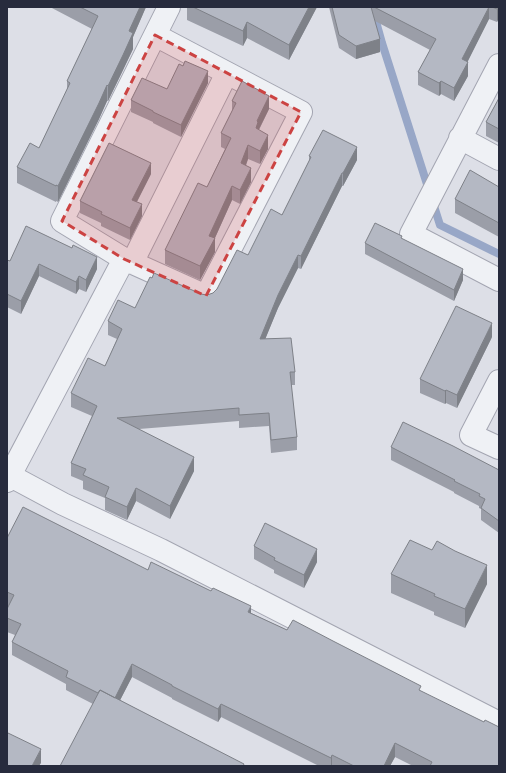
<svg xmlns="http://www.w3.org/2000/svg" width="506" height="773" font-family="'Space Grotesk',sans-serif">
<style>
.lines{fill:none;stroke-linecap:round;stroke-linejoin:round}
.stream{stroke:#98a7c7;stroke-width:8}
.minor-casing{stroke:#a3a5b1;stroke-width:24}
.minor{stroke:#eff1f5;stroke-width:22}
.wall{fill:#9b9ea8}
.shaded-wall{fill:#7e8188}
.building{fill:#b4b8c3;stroke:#7e8188}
.marked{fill:#cc4342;fill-opacity:0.2;stroke:#cc4342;stroke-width:3;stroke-dasharray:8 5;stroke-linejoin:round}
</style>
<rect width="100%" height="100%" fill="#dddfe7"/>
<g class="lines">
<path class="stream" d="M372 7 382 43 440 225 499 254"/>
<defs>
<path id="minor" d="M155 35 301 112 206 296 124 259 62 221 169 7
M499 65 411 234 499 280
M460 138 499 159
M132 263 227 73
M499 381 471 435 499 448
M7 474 63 504 161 550 499 723
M7 481 124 259"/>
</defs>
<use href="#minor" class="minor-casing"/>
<use href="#minor" class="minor"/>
</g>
<path class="wall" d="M50 7H146L133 37V49L123 70 108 101H107L99 119 58 202 56 201V202L17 183V167L39 148 67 90V81L92 29Z
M187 7H317L289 60 247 38 243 46 187 20Z
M329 7H499V18L497 22 489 19 467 62 468 76 454 101 441 94 439 96 418 85V72L430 50 375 21 380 52 356 59 339 48Z
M208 83 181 137 153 123V122L131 112V100L167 89Z
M499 98V143L486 136V122Z
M232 101 269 109 259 130 268 149 260 164 248 159 246 166 251 182 240 204 232 200 215 238V252L200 280 165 264V250L207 187 225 149 221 147V133L232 111Z
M309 156 357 160 343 186H342L301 269 298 268 278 308 265 339 295 372V385H291L297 437V450L271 453 269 426 239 428V421L139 429 194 471 170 519 136 501 127 520 105 510V498L83 489V481L71 476V463L92 416 71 407V393L105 366 117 339 108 335V321L135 308 201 294 207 295 213 293 248 255 282 215 309 161Z
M151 174 137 202 142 216 130 240 101 226V223L80 213V201Z
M499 187V237L455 213V199Z
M365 243 463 280 454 301 365 254Z
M7 260 10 261 97 269 86 292 79 289 76 294 39 276 21 314 7 307Z
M492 337 457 408 446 403 445 404 420 393V379Z
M391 447 499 470V533L481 520V509L479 508V506L454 493V492L391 460Z
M7 538 148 570 251 613 287 630 421 691 499 766H413L395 757 390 766H319L221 717 218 722 172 699V698L132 677 120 700 244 766 93 704 66 690V684L12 655V642L15 635 7 632V609L9 606 7 605Z
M254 546 317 562 304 588 274 573V570L254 559Z
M432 550 487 584 465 628 434 615V612L391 593V574Z"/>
<path class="shaded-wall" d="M140 7H146L133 37V49L123 70 108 101V86L129 31Z
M309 7H317L289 60V45Z
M489 7V19L462 73V59Z
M498 7H499V18L497 22V9Z
M247 22V38L243 46V31Z
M380 39V52L356 59V46Z
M468 62V76L454 101V88Z
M208 71V83L181 137V125Z
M441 81V94L439 96V83Z
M107 85V101L99 119 58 202V186Z
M269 96V109L258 131 256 128 257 121Z
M268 135V149L260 164V151Z
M248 145V159L241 177V163Z
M357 147V160L343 186V173Z
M151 163V174L132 211V200Z
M251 168V182L240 204V190Z
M342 173V186L301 269V256Z
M232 186V200L214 240 215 238V252L200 280V266L209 236Z
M142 204V216L130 240V228Z
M298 255V268L278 308 260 352V339L278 295Z
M97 257V269L86 292V280Z
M39 264V276L21 314V301Z
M463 269V280L454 301V290Z
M79 276V289L76 294V282Z
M492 323V337L457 408V395Z
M446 390V403L445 404V391Z
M194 457V471L170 519V506Z
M136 488V501L127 520V507Z
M317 549V562L304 588V575Z
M487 565V584L465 628V609Z
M251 606V619L248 612Z
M132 664V677L113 714V700Z
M221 704V717L218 722V709Z
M395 743V757L390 766H384Z
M41 749V763L39 766H32Z
M332 755V766H331V758Z"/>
<path class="building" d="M80 7H140L129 31 133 33 123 55 108 86 107 85 99 103 58 186 56 185V186L17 167 30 143 39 148 70 83 67 81 98 16Z
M193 7H309L289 45 247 22 243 31Z
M332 7H371L380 39 356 46 339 35Z
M374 7H489L462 59 468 62 454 88 441 81 439 83 418 72 436 39Z
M492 7H498L497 9Z
M185 61 208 71 181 125 153 112V111L131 100 142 78 167 89 179 64 183 66Z
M242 81 269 96 257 121 258 122 256 128 268 135 260 151 248 145 241 163 251 168 240 190 232 186 209 236 215 238 200 266 165 250 198 183 207 187 231 138 221 133 236 103 232 101Z
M499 98V129L486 122Z
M323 130 357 147 343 173H342L301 256 298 255 278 295 260 339 291 338 295 372H290L297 437 271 440 269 413 239 415V408L117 418 194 457 170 506 136 488 127 507 105 497 109 487 83 475 86 469 71 463 97 406 71 393 88 358 105 366 122 329 108 321 118 300 135 308 150 277 152 278 154 273 201 294 207 295 213 293 217 289 237 250 248 255 271 209 282 215 311 157 309 156Z
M109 143 151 163 132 200 142 204 130 228 101 214 102 212 80 201Z
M470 170 499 187V223L455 199Z
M375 223 402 236 401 238 463 269 454 290 365 243Z
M26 226 72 248 73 245 97 257 86 280 79 276 76 282 39 264 21 301 7 294V260L10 261Z
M456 306 492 323 457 395 446 390 445 391 420 379Z
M403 422 453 446 499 470V521L481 508 485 499 479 496 480 494 454 481 455 480 391 447Z
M23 507 148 570 151 562 211 591 213 588 251 606 248 612 287 630 293 620 333 641 421 686 419 690 484 722 485 720 499 727V766H430L432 762 395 743 384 766H354L332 755 331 758 221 704 218 709 172 686V685L132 664 115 698 100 690 98 693 66 677 68 671 12 642 21 624 7 618V609L14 595 7 592V538Z
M265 523 317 549 304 575 274 560 275 558 254 546Z
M410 540 432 550 437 541 455 551 487 565 465 609 434 596 435 594 391 574Z
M100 690 244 764 243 766H60Z
M8 733 41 749 32 766H7V736Z"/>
<path class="marked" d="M155 35 301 112 206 296 124 259 62 221Z"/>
<rect width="506" height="773" fill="none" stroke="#272b3d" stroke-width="16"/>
</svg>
